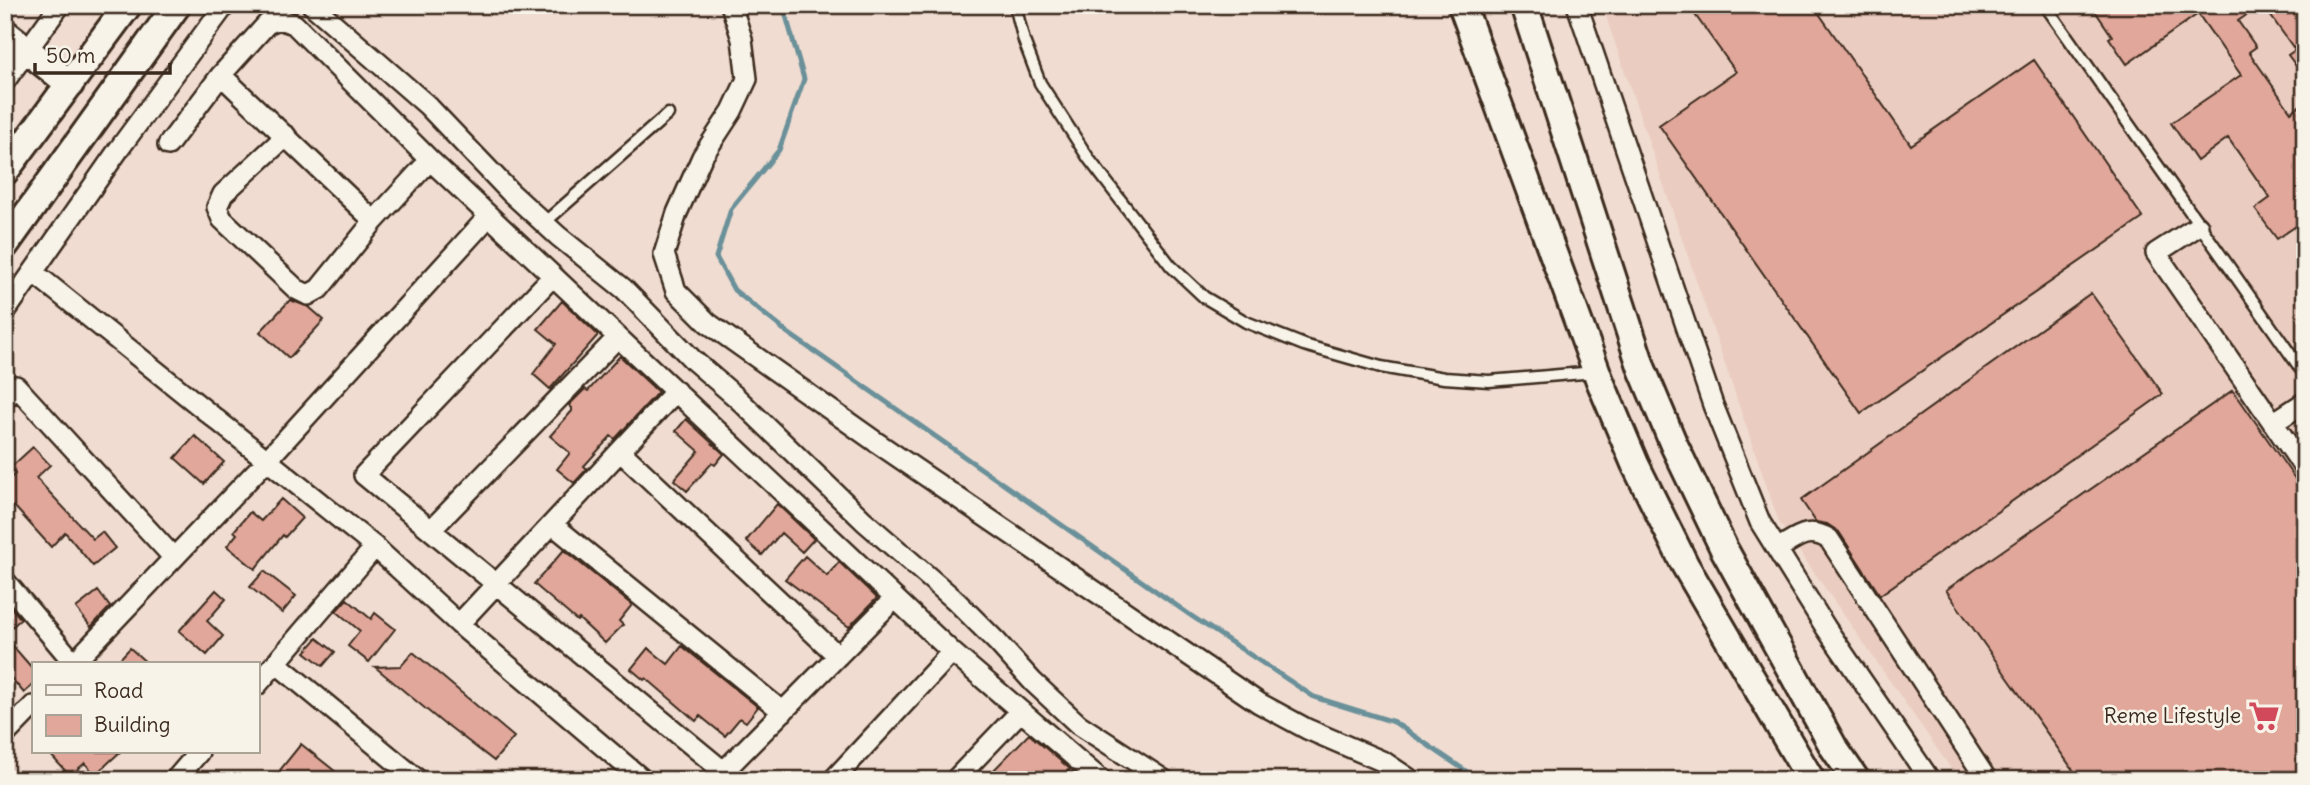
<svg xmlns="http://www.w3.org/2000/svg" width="2310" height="785" font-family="Delius,sans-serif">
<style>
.built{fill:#ebccc0}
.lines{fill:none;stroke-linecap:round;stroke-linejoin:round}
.stream{stroke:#6a9099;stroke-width:5}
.building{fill:#e0a79a;stroke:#3b2a1e;stroke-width:2}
.lane-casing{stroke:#3b2a1e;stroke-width:15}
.street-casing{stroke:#3b2a1e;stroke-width:24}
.secondary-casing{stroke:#3b2a1e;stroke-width:32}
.lane{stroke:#f7f3e8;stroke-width:10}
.street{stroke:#f7f3e8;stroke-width:19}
.secondary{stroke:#f7f3e8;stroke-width:26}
.labels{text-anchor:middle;stroke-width:5;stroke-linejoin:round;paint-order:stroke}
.poi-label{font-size:21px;fill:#3b2a1e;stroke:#f7f3e8;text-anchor:end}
</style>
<rect width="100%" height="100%" fill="#f0dcd1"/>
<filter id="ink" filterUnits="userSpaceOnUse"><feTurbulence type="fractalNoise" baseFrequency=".0143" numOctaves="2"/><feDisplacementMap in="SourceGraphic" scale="14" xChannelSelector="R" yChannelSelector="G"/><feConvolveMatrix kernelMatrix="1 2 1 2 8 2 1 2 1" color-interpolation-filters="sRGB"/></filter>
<g filter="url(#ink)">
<path class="built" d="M1602 5H2305V780H1959L1779 522Z"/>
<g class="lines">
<path class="stream" d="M783 5 804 79 779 150 731 209 716 257 734 290 788 333 1190 615 1314 697 1394 722 1479 780"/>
</g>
<path class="building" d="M1688 5H1813L1911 145 2034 60 2143 218 1861 413 1659 125 1736 72Z
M2091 5H2261L2238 21 2256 47 2249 52 2291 112 2305 102V220L2277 239 2255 209 2270 198 2228 138 2197 161 2171 123 2241 75 2198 14 2127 64 2109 38 2112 36Z
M2263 5H2305V78L2288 55 2295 50Z
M2091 293 2163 394 1880 595 1839 532 1827 524 1816 522 1801 500Z
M290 300 309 307 324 320 289 358 260 332Z
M562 301 598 335 550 389 533 374 556 344 538 329Z
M620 356 658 392 615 439 611 436 584 466 587 469 574 483 557 469 570 453 550 436 572 411V408L569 405 585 389 588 391Z
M2233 390 2305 493V780H2080L1946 590Z
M686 419 724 454 715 465 712 463 687 491 674 480 699 451 676 431Z
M195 436 224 462 204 484 175 458Z
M33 447 50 465 36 478 93 539 102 532 115 548 93 566 65 532 51 547 14 506 5 514V483L15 474 10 468Z
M281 499 302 518 285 537 283 535 255 569 227 546 237 534 234 531 250 512 261 521Z
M777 504 814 539 802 552 781 533 762 555 746 541Z
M564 550 632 605 619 621 623 625 605 643 579 619 577 621 534 584Z
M805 556 827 576 839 562 877 598 849 627 785 579Z
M264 571 296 596 282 613 250 587Z
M216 590 226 599 207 621 223 636 207 655 179 631Z
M98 591 110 607 91 627 76 608Z
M347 599 371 619 375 613 395 629 369 662 348 646 360 631 336 611Z
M5 600 21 619 5 633Z
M5 637 33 669V685L24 693 5 671Z
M317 638 335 652 323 666 305 652Z
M682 646 758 707 746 722 740 718 725 736 700 716 696 721 646 678 644 680 631 669 648 648 668 664Z
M130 648 148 664H115Z
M413 652 514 737 494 761 446 724 445 725 375 667 401 666Z
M1029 734 1070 769 1060 780H984Z
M301 744 346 780H292L280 770Z
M48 752H120L95 775 85 763 70 776Z"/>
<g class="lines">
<defs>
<path id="lane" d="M1015 5 1024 41 1040 83 1089 159 1171 266 1204 297 1246 322 1304 345 1381 367 1444 378 1489 381 1595 372
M2045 5 2305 375
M544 223 668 114"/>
<path id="street" d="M312 5 427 105 510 192 558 236 624 289 693 360 736 397 864 521 955 600 997 642 1033 682 1078 724 1164 780
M731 5 742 39 747 79 732 111 702 157 677 213 664 254 676 291 708 323 876 442 1259 703 1307 729 1384 762 1411 780
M1577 5 1713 405 1760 522 1826 628 1930 780
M221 75 374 221
M5 81 60 5
M286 136 223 194 217 207 222 219 296 289 308 295 319 289 374 221 430 160
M168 145 221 75 267 24 279 19 294 24 430 160 952 652 1101 780
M2198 226 2156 253 2305 469
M33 272 375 547 459 624 643 780
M553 276 364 475 734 780
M5 312 119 149 225 5
M5 399 16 386 174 558
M2273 423 2305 402
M620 451 838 656
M552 524 783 712
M431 530 618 337
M1777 549C1797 538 1807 526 1829 539L1987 780
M5 581 74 663
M459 624 676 391
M276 663 418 780
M73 664 267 460 489 216
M257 685 375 547
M5 735 33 706
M724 771 895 598
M175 780 199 752
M833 780 952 652
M955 780 1020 712"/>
<path id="secondary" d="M1462 5 1600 381 1635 464 1685 565 1811 780
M1524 5 1642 369 1674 445 1724 549 1834 748 1856 780
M5 33 70 84
M5 171 128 5
M5 245 177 5"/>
</defs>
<use href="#lane" class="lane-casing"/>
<use href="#street" class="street-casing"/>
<use href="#secondary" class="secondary-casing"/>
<use href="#lane" class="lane"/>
<use href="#street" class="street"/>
<use href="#secondary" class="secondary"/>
</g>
</g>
<defs>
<symbol id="supermarket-bare" viewBox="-9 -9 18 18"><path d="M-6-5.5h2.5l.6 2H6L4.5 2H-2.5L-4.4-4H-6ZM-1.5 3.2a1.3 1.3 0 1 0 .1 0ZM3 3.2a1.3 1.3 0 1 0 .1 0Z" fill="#d1495b" stroke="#f7f3e8" stroke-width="2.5" paint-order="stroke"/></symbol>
</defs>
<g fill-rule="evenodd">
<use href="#supermarket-bare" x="2242" y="694" width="44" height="44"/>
</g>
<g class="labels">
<g class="poi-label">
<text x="2241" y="723">Reme Lifestyle</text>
</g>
</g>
<rect width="2310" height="785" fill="none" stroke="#f7f3e8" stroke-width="28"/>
<rect x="14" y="14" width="2282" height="757" fill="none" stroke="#3b2a1e" stroke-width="2.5" filter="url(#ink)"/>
<rect x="32" y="662" width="228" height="91" fill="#f7f3e8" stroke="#aca397" stroke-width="2"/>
<rect x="46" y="685" width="35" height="10" fill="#f7f3e8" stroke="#aca397" stroke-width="2"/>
<text x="94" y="698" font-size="21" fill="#3b2a1e">Road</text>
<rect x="46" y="715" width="35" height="21" fill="#e0a79a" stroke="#aca397" stroke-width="2"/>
<text x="94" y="732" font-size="21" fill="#3b2a1e">Building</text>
<path d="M35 63v10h135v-10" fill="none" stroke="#3b2a1e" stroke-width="3.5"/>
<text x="46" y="63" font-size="21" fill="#3b2a1e" stroke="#f7f3e8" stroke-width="5" paint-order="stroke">50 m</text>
</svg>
